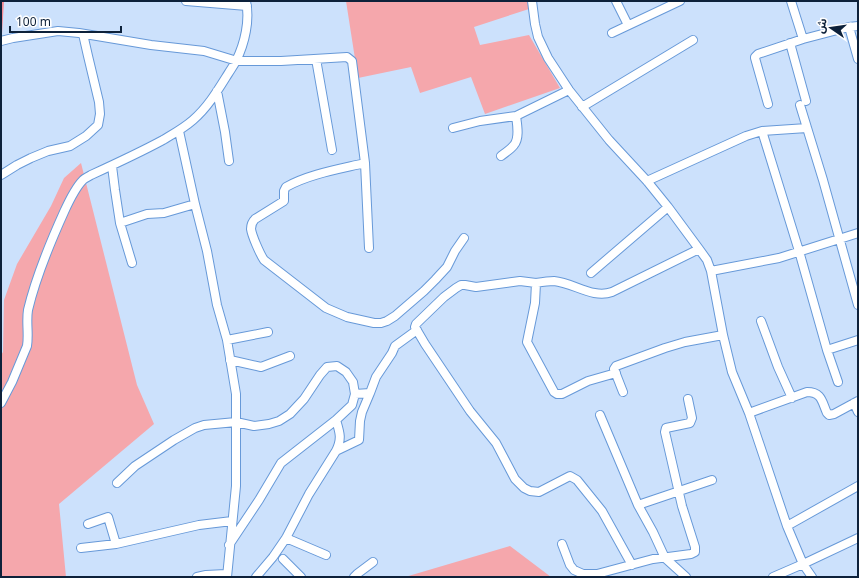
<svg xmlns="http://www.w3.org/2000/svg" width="859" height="578" font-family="Georgia,'Noto Sans Arabic',serif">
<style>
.green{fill:#f5a7ac}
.forest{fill:#f48a93}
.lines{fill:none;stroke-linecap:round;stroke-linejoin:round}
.minor-casing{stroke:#6799d8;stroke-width:10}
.minor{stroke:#fff;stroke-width:8}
</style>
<rect width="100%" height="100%" fill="#cce1fc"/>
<path class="green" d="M346 1H528L529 9 474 27 480 45 529 35 560 88 485 114 471 77 420 93 411 67 358 78Z
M81 163 137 385 154 424 59 504 66 577H1V355L3 352 4 300 17 264 51 206 64 178Z
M510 546 551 577H405Z"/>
<path class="forest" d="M1 1H4L2 34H1Z"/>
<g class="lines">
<defs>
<path id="minor" d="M186 1 247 6
M532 1 535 24 538 37 548 58 569 90 609 140 647 181 668 207 699 249 707 260 711 271 723 335 732 372 749 413 787 526 803 564 812 577
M616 1 628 25
M791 1 803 39
M849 27 858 59
M612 33 680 1
M1 41 13 38 58 31 79 33 151 45 204 51 237 61H281L347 57 352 61 365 163 369 248
M790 43 806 101
M316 59 332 150
M217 91 225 132 229 161
M768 104 755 58V57L758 54 803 39 849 27 858 26
M800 105 823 180 858 305
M582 107 693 40
M453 128 480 121 516 116 569 90
M179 131 195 204 207 251 217 305 227 340 236 394V486L227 577
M762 131 799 251 827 350 838 382
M501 156C505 153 511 149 514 145 520 138 517 124 516 116
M365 163C340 169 309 174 286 187L284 191V201L255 219C252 222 251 225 251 229 252 236 260 254 264 260L326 308 347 317 374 323H381L387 321 395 316 424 291 435 280 447 267 455 251 464 238
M112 166 115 190 120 223 132 263
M1 175 17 165 31 158 48 151 70 146 86 136 98 125 100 114 99 102 88 56 83 34
M647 181 746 136 762 131 807 128
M120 223 147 214 164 213 195 204
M711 271 779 258 858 233
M591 273 668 207
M536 283 520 281 476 287 465 285H461L456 288 444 297 416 324 415 327 425 344 470 411 496 443 515 479 524 488 530 491 539 492 568 477 570 476 577 480 602 511 632 565
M761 321 778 367 792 398
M227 340 268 332
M827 350 858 340
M230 360 261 367 290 356
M616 373 588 381 562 394H557L554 392 527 342 535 303 536 283C542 282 548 281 554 281 574 283 593 299 612 292L699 249
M623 392 614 369 616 366 665 348 685 342 723 335
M355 394 370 393 376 377 392 353 395 346 417 330
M1 403 12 382 27 346C29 334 26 322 28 310 36 276 50 243 64 212 69 201 75 188 83 180 85 178 88 177 91 175 115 164 139 153 163 140 173 134 184 128 193 120 208 107 218 90 228 74 231 69 234 65 236 61 245 43 250 20 246 1
M854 403 858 412
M749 413 807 392C822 392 822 402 827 413L829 415 834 414 858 401
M600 415 638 505 653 532 665 558 686 577
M336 451 359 440 360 421 362 412 370 393
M117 483 135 466 174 440 195 428 204 425 236 422 254 426 269 424 279 421 290 414 304 399 320 375 327 367 337 366 346 372 353 382 355 394 352 405 336 420 281 463 259 500 229 545
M638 505 712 480
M88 524 108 517 116 544
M787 526 858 486
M286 538 326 555
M562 544 570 565 574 570 583 574H597L653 559 691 554 695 552V547L682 506 665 432 666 428 690 423 692 418 688 399
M81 548 116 544 199 525 232 521
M283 559 301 577
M197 577 206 575 226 574
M256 577 273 557 286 538 309 494 336 451C342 439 340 433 336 420
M354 577 357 574 373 562
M773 577 803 564 858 538"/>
</defs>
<use href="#minor" class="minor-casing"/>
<use href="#minor" class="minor"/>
</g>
<rect width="859" height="578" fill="none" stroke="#0d213a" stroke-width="4"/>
<g transform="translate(831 28) rotate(283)" stroke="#ffffff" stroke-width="3" paint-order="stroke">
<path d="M0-3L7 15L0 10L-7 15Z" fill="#0d213a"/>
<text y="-6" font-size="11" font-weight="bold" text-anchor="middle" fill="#0d213a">ش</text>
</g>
<path d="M10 26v6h111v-6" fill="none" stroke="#0d213a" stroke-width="2"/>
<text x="16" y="26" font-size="12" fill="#0d213a" stroke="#ffffff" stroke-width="3" paint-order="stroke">100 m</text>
</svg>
